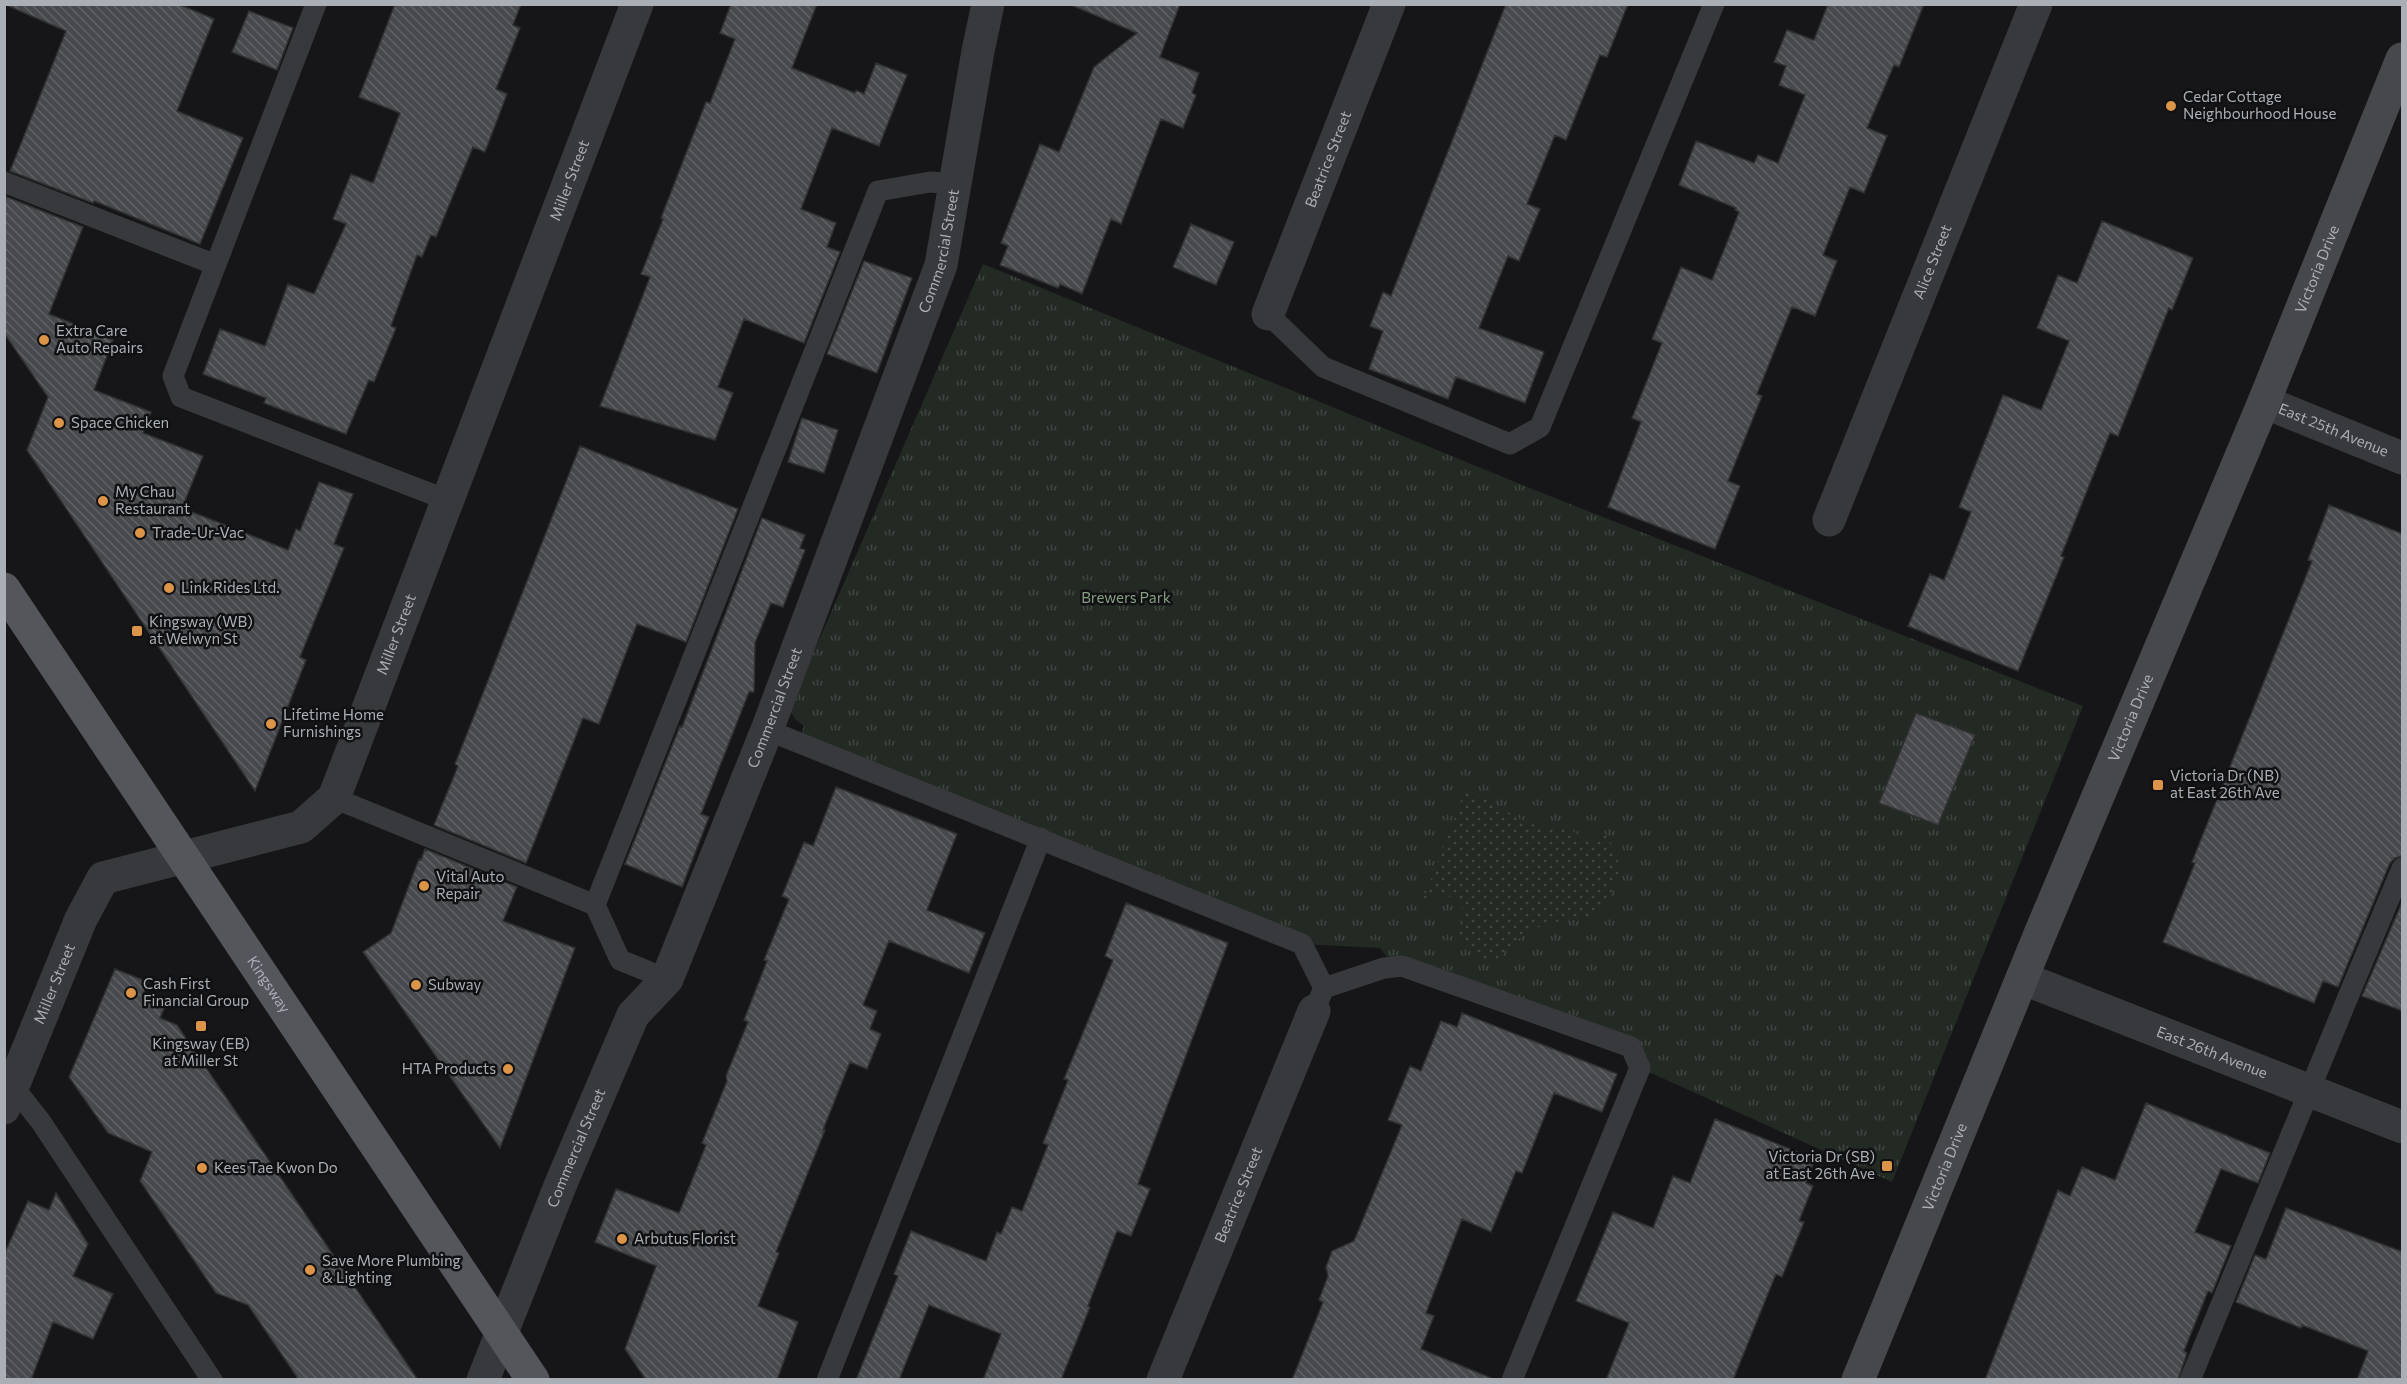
<svg xmlns="http://www.w3.org/2000/svg" width="2407" height="1384" font-family="Commissioner,sans-serif">
<style>
.park{fill:url(#park-tufts)}
.garden{fill:url(#garden-dots)}
.building{fill:url(#building-back-hatch);stroke:#303133;stroke-width:1.5}
.lines{fill:none;stroke-linecap:round;stroke-linejoin:round}
.lane{stroke:#37393c;stroke-width:21}
.street{stroke:#37393c;stroke-width:33}
.secondary{stroke:#46484c;stroke-width:33}
.primary{stroke:#54565b;stroke-width:33}
.poi-dot{fill:#dc9449;stroke:#111113;stroke-width:2}
.labels{text-anchor:middle;stroke-width:5;stroke-linejoin:round;paint-order:stroke}
.poi-label{font-size:15px;fill:#aaafb6;stroke:#111113;text-anchor:start}
.street-label{font-size:15px;fill:#aaafb6;stroke:#111113}
.park-label{font-size:15px;fill:#859f83;stroke:#111113}
</style>
<defs>
<pattern id="park-tufts" width="24" height="20" patternUnits="userSpaceOnUse" patternTransform="scale(1.5)"><rect width="24" height="20" fill="#232a23"/><path d="M3 7l-1-3M5 7V3M7 7l1-3M15 17l-1-3M17 17v-4M19 17l1-3" fill="none" stroke="#404641"/></pattern>
<pattern id="garden-dots" width="8" height="8" patternUnits="userSpaceOnUse" patternTransform="scale(1.5)"><rect width="8" height="8" fill="#232a23"/><path d="M2 2h.1M6 6h.1" fill="none" stroke="#404641" stroke-width="1.8" stroke-linecap="round"/></pattern>
<pattern id="building-back-hatch" width="6" height="6" patternUnits="userSpaceOnUse" patternTransform="scale(1.5)"><rect width="6" height="6" fill="#48494c"/><path d="M-1 5l2 2M0 0l6 6M5-1l2 2" fill="none" stroke="#606164"/></pattern>
</defs>
<rect width="100%" height="100%" fill="#161618"/>
<path class="park" d="M983 264 1537 491 2083 706 1892 1182 1640 1068 1630 1047 1394 966 1380 948 1302 944 798 743 804 726 795 719 789 709Z"/>
<path class="garden" d="M1465 791C1488 797 1503 811 1524 821 1540 829 1557 827 1574 831L1584 842 1605 833C1610 842 1617 852 1618 862 1621 884 1607 912 1585 918 1572 921 1557 920 1544 925 1525 932 1509 945 1497 961 1478 963 1471 947 1459 934 1472 904 1452 887 1423 900Z"/>
<path class="building" d="M4 4H178L214 19 177 111 243 138 200 244 94 201 93 203 10 171 66 31Z
M395 4H521L513 25 520 28 496 89 507 94 485 152 473 147 436 237 431 235 422 257 417 255 391 326 396 328 374 382 369 380 346 434 264 403 266 398 203 374 220 329 265 346 288 284 314 294 346 224 333 219 351 174 373 183 400 113 359 97Z
M731 4H817L792 68 855 93 856 90 864 94 876 63 907 75 879 146 832 128 801 209 836 223 827 247 840 252 804 343 744 319 718 387 733 393 715 440 600 406 650 277 641 274 663 219 661 218 706 102 710 103 735 39 720 33Z
M1069 4H1180L1160 57 1199 73 1192 93 1196 95 1183 128 1161 119 1121 224 1111 219 1082 294 1060 284 1058 288 1000 265 1008 246 1001 243 1040 144 1059 152 1094 67 1137 33Z
M1506 4H1628L1607 57 1600 55 1566 140 1555 135 1527 204 1540 209 1519 261 1508 256 1479 328 1544 352 1525 403 1456 377 1448 399 1369 369 1383 331 1370 326 1383 292 1391 296Z
M1828 4H1924L1899 67 1894 65 1867 128 1887 136 1864 193 1850 187 1823 255 1837 261 1815 316 1792 307 1757 394 1762 396 1728 481 1740 486 1715 549 1608 507 1641 422 1632 418 1662 343 1652 339 1681 267 1712 280 1739 212 1735 210 1736 208 1679 185 1696 141 1754 163 1758 155 1778 163 1805 95 1779 85 1786 66 1774 62 1787 30 1814 40Z
M249 11 293 28 277 70 232 52Z
M4 196 83 227 49 314 113 340 94 390 151 412 143 433 203 456 182 508 288 550 296 529 300 531 319 482 353 494 334 544 344 548 300 657 306 660 255 791 27 450 48 397 4 333Z
M2102 221 2193 258 2172 310 2169 308 2118 436 2110 433 2061 556 2064 557 2018 671 1908 626 1930 574 1944 580 1971 512 1959 507 2003 395 2041 410 2069 341 2037 328 2058 275 2077 283Z
M1191 224 1234 242 1216 285 1173 267Z
M864 261 912 278 877 373 827 354Z
M802 418 838 430 824 473 788 462Z
M580 446 738 509 686 642 637 624 599 724 583 718 526 863 434 825 458 766 455 764 476 711Z
M2329 505 2403 534V856L2395 858 2390 863 2338 987 2323 981 2314 1003 2163 942 2195 863 2192 862 2312 561 2308 560Z
M762 518 805 535 800 548 805 550 783 607 771 603 755 643 754 692H749L701 814 709 817 682 887 625 864 680 726 682 727Z
M1916 713 1975 735 1938 825 1879 803Z
M836 787 957 834 927 910 985 933 969 973 889 941 863 1005 877 1011 870 1029 881 1034 867 1069 850 1062 823 1130H825L776 1252 779 1253 758 1306 798 1322 777 1380H646L625 1349 656 1266 595 1242 616 1189 679 1213 706 1145 702 1143 727 1081 726 1076 748 1022 744 1020 767 961 764 960 789 899 782 896 804 842 813 846Z
M425 849 517 887 503 921 575 948 500 1148 363 952 391 933 419 859 421 860Z
M2403 900V1011L2362 996Z
M1126 903 1228 943 1138 1184 1150 1189 1131 1236 1117 1231 1088 1306 1090 1307 1061 1380H983L1001 1334 929 1305 899 1380H856L898 1276 894 1274 911 1231 986 1261 997 1232 1001 1234 1012 1207 1022 1211 1048 1145 1043 1143 1068 1080 1064 1079 1113 960 1105 956Z
M115 969 148 982 142 997 165 1006 160 1018 177 1025 418 1380H299L248 1305 216 1293 140 1181 152 1152 108 1133 69 1077Z
M1462 1013 1617 1074 1602 1112 1554 1093 1522 1173 1516 1171 1491 1232 1462 1219 1426 1313 1434 1316 1421 1349 1491 1378V1380H1292L1323 1302 1319 1300 1328 1276 1326 1267 1332 1251 1354 1241 1402 1125 1388 1120 1410 1066 1421 1071 1441 1021 1457 1027Z
M2146 1103 2270 1153 2258 1183 2221 1169 2195 1232 2231 1246 2212 1293 2208 1291 2184 1351 2187 1353 2178 1380H1985L2058 1190 2070 1196 2082 1167 2115 1180Z
M1715 1119 1815 1159 1806 1183 1813 1186 1799 1221 1804 1222 1782 1277 1776 1274 1733 1380H1606L1629 1323 1576 1301 1613 1212 1653 1228 1673 1176 1690 1183Z
M56 1193 88 1244 73 1276 113 1294 93 1339 53 1322 31 1380H4V1255L28 1201 49 1210Z
M2286 1208 2403 1252V1380H2357L2368 1351 2302 1325 2301 1328 2236 1302 2255 1255 2266 1259Z"/>
<g class="lines">
<path class="lane" d="M316 4 173 376 181 397 447 500
M4 182 216 265
M1268 314 1323 367 1510 444 1540 427 1714 4
M767 730 1302 944 1324 988
M334 798 595 905 620 960 667 979
M595 905 878 191 930 182 956 184
M1314 1011 1324 988 1384 968 1402 966 1631 1047 1640 1068 1512 1380
M8 1080 41 1122 212 1380
M827 1380 1041 838
M2190 1380C2261 1209 2330 1038 2402 868"/>
<g class="street">
<path id="s1" d="M1268 314 1389 4"/>
<path id="s2" d="M2264 402 2402 458"/>
<path id="s3" d="M1829 520 2036 4"/>
<path id="s4" d="M2022 978 2402 1127"/>
<path id="s5" d="M4 1108 81 919 103 878 301 827 334 798 637 4"/>
<path id="s6" d="M483 1380 562 1181 633 1015 667 979 767 730 941 265 978 51 988 4"/>
<path id="s7" d="M1163 1380 1314 1011"/>
</g>
<path class="secondary" id="s8" d="M1858 1380 2040 934 2264 402 2402 59"/>
<path class="primary" id="s9" d="M4 589 533 1380"/>
</g>
<g class="poi-dot">
<circle cx="2171" cy="106" r="6"/>
<circle cx="44" cy="340" r="6"/>
<circle cx="59" cy="423" r="6"/>
<circle cx="103" cy="501" r="6"/>
<circle cx="140" cy="533" r="6"/>
<circle cx="169" cy="588" r="6"/>
<rect x="131" y="625" width="12" height="12" rx="3"/>
<circle cx="271" cy="724" r="6"/>
<rect x="2152" y="779" width="12" height="12" rx="3"/>
<circle cx="424" cy="886" r="6"/>
<circle cx="416" cy="985" r="6"/>
<circle cx="131" cy="993" r="6"/>
<rect x="195" y="1020" width="12" height="12" rx="3"/>
<circle cx="508" cy="1069" r="6"/>
<rect x="1881" y="1160" width="12" height="12" rx="3"/>
<circle cx="202" cy="1168" r="6"/>
<circle cx="622" cy="1239" r="6"/>
<circle cx="310" cy="1270" r="6"/>
</g>
<g class="labels">
<g class="poi-label">
<text x="2183" y="102">Cedar Cottage<tspan x="2183" dy="17">Neighbourhood House</tspan></text>
<text x="56" y="336">Extra Care<tspan x="56" dy="17">Auto Repairs</tspan></text>
<text x="71" y="428">Space Chicken</text>
<text x="115" y="497">My Chau<tspan x="115" dy="17">Restaurant</tspan></text>
<text x="152" y="538">Trade-Ur-Vac</text>
<text x="181" y="593">Link Rides Ltd.</text>
<text x="149" y="627">Kingsway (WB)<tspan x="149" dy="17">at Welwyn St</tspan></text>
<text x="283" y="720">Lifetime Home<tspan x="283" dy="17">Furnishings</tspan></text>
<text x="2170" y="781">Victoria Dr (NB)<tspan x="2170" dy="17">at East 26th Ave</tspan></text>
<text x="436" y="882">Vital Auto<tspan x="436" dy="17">Repair</tspan></text>
<text x="143" y="989">Cash First<tspan x="143" dy="17">Financial Group</tspan></text>
<text x="428" y="990">Subway</text>
<text x="201" y="1049" text-anchor="middle">Kingsway (EB)<tspan x="201" dy="17">at Miller St</tspan></text>
<text x="496" y="1074" text-anchor="end">HTA Products</text>
<text x="1875" y="1162" text-anchor="end">Victoria Dr (SB)<tspan x="1875" dy="17">at East 26th Ave</tspan></text>
<text x="214" y="1173">Kees Tae Kwon Do</text>
<text x="634" y="1244">Arbutus Florist</text>
<text x="322" y="1266">Save More Plumbing<tspan x="322" dy="17">&amp; Lighting</tspan></text>
</g>
<g class="street-label">
<text dy="5" stroke="none"><textPath href="#s1" startOffset="166">Beatrice Street</textPath></text>
<text dy="5" stroke="none"><textPath href="#s5" startOffset="1160">Miller Street</textPath></text>
<text dy="5" stroke="none"><textPath href="#s6" startOffset="1222">Commercial Street</textPath></text>
<text dy="5" stroke="none"><textPath href="#s3" startOffset="278">Alice Street</textPath></text>
<text dy="5" stroke="none"><textPath href="#s8" startOffset="1202">Victoria Drive</textPath></text>
<text dy="5" stroke="none"><textPath href="#s2" startOffset="75">East 25th Avenue</textPath></text>
<text dy="5" stroke="none"><textPath href="#s5" startOffset="674">Miller Street</textPath></text>
<text dy="5" stroke="none"><textPath href="#s6" startOffset="736">Commercial Street</textPath></text>
<text dy="5" stroke="none"><textPath href="#s8" startOffset="716">Victoria Drive</textPath></text>
<text dy="5" stroke="none"><textPath href="#s9" startOffset="476">Kingsway</textPath></text>
<text dy="5" stroke="none"><textPath href="#s5" startOffset="134">Miller Street</textPath></text>
<text dy="5" stroke="none"><textPath href="#s4" startOffset="204">East 26th Avenue</textPath></text>
<text dy="5" stroke="none"><textPath href="#s6" startOffset="250">Commercial Street</textPath></text>
<text dy="5" stroke="none"><textPath href="#s8" startOffset="230">Victoria Drive</textPath></text>
<text dy="5" stroke="none"><textPath href="#s7" startOffset="200">Beatrice Street</textPath></text>
</g>
<g class="park-label">
<text x="1126" y="603">Brewers Park</text>
</g>
</g>
<rect width="2407" height="1384" fill="none" stroke="#aaafb6" stroke-width="12"/>
</svg>
